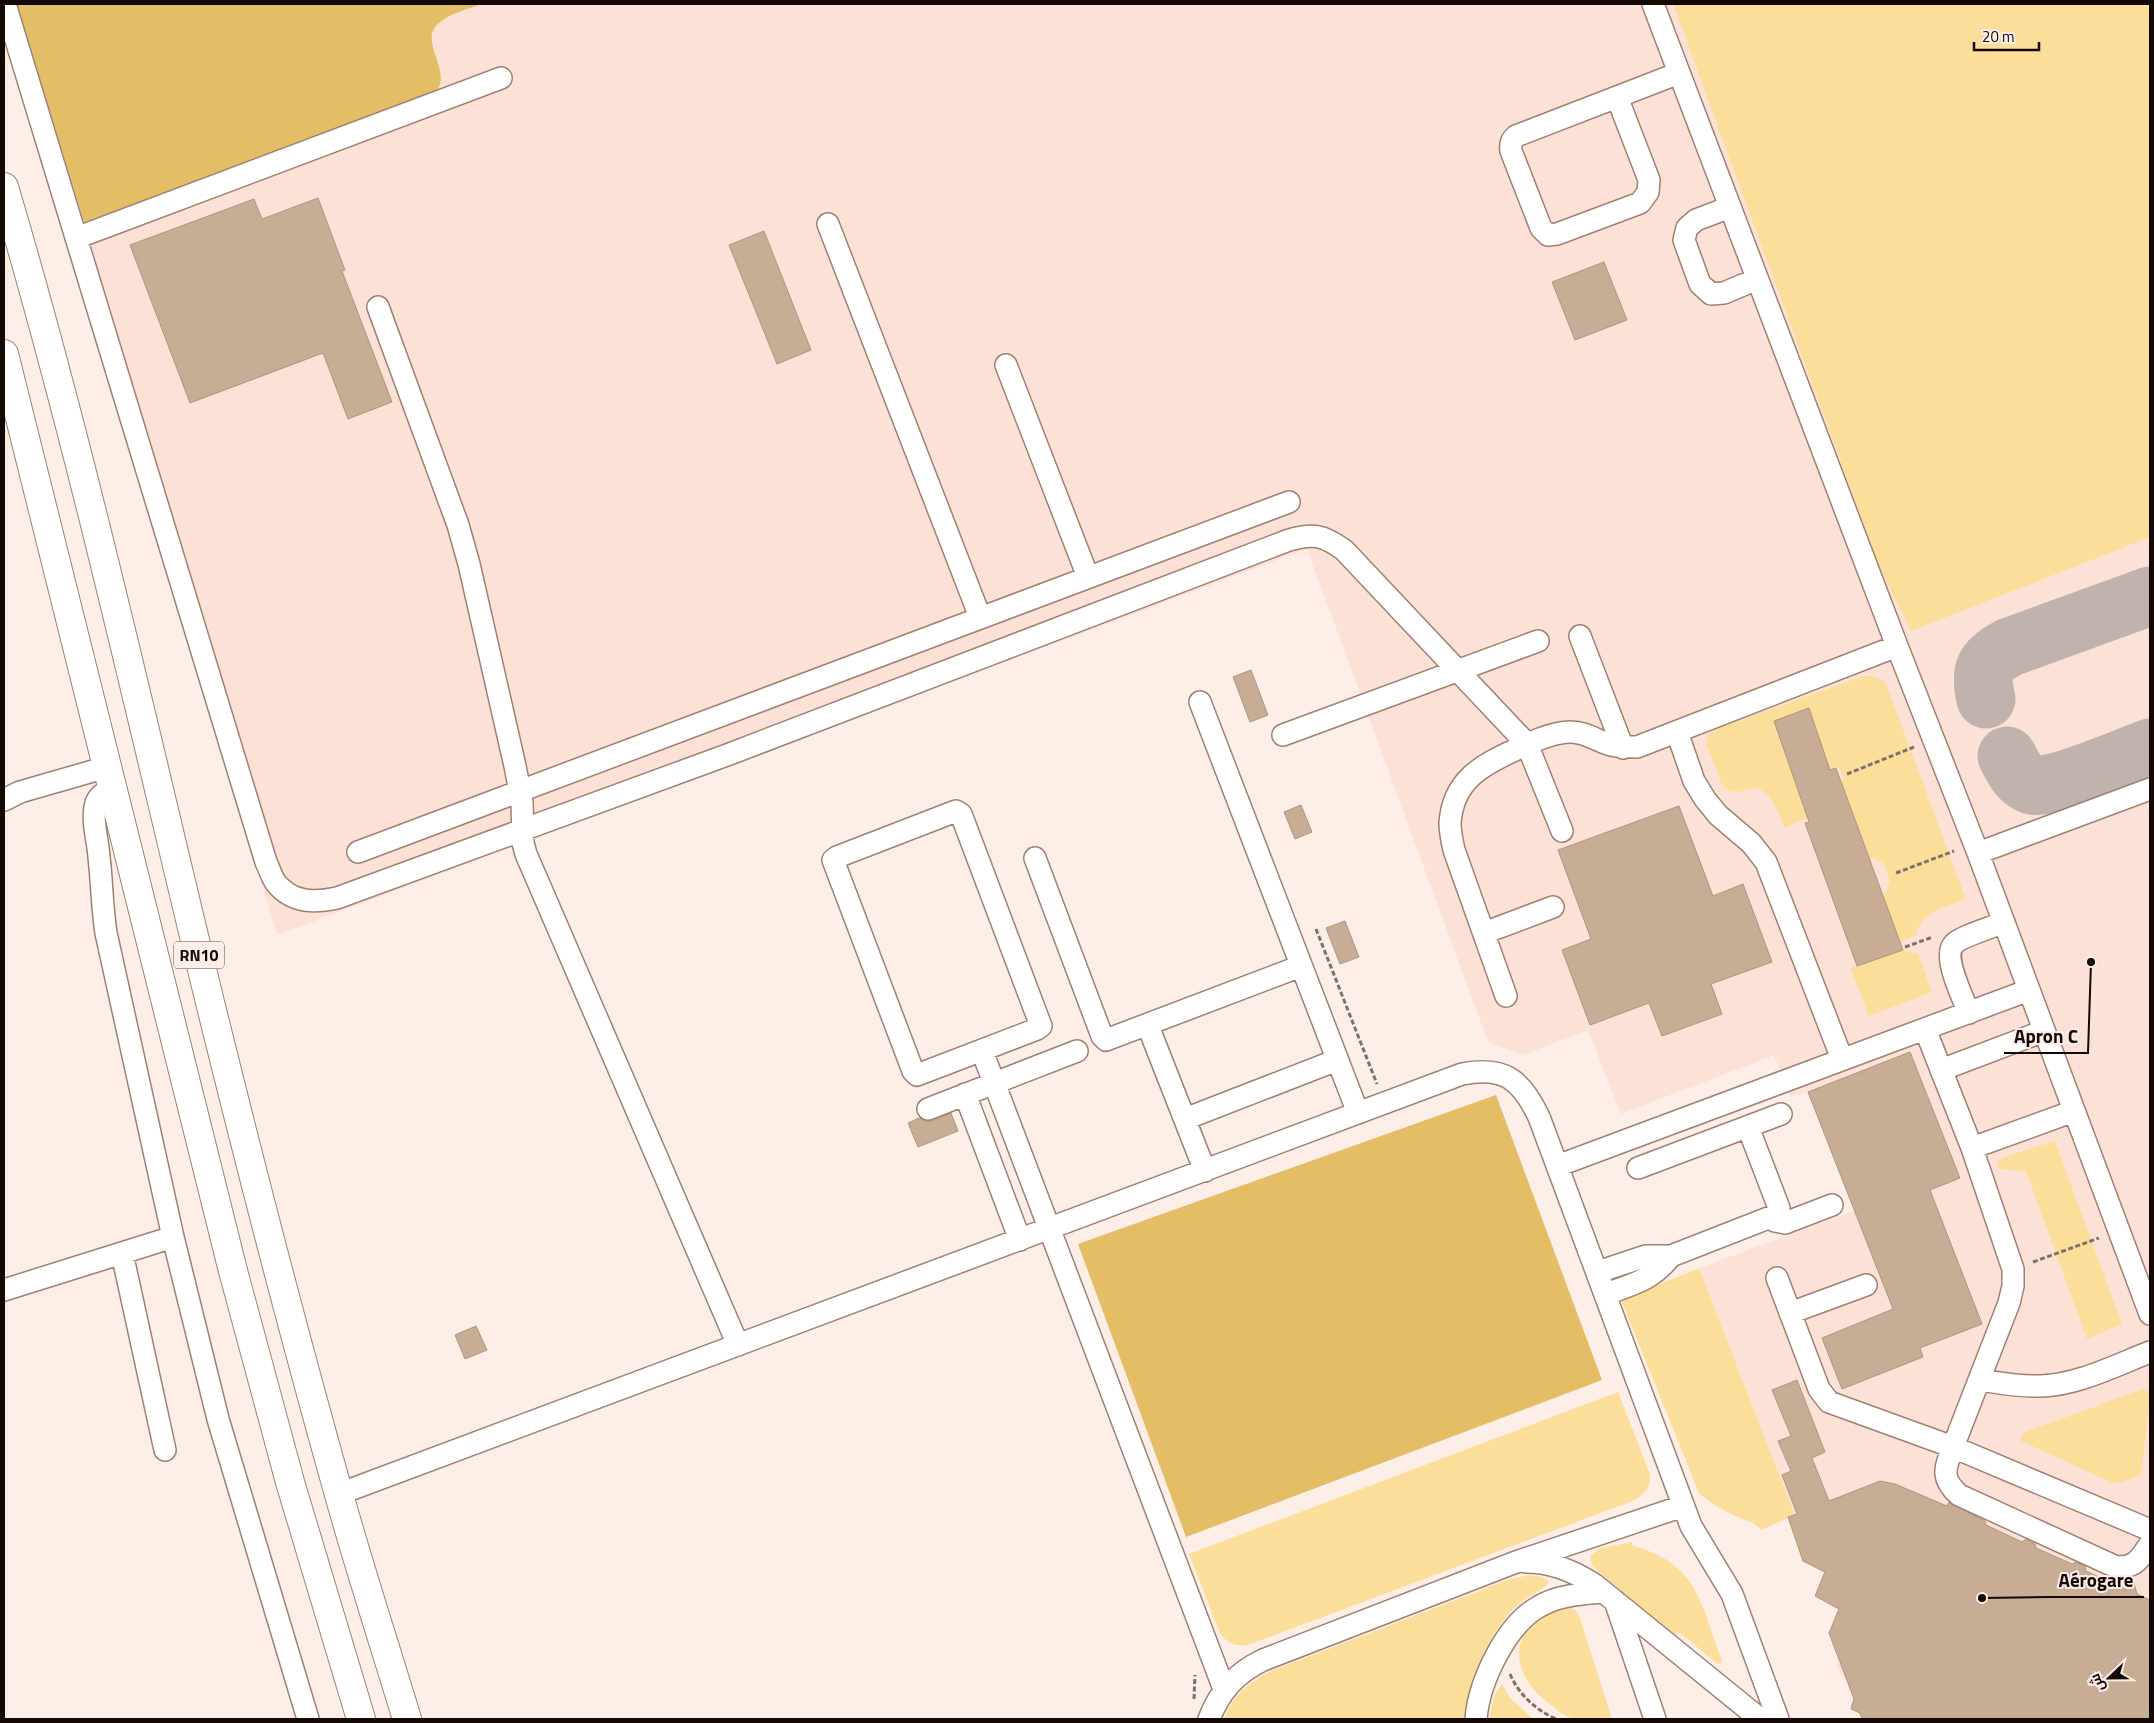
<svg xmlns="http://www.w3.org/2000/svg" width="2154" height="1723" font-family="'Titillium Web',Cairo,sans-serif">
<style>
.built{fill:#fce2d6}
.green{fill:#fcde9b;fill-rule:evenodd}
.forest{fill:#e3be66}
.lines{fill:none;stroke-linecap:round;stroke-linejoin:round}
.taxiway{stroke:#c0b2ac;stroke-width:59}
.building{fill:#c7ad95;stroke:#ae957d}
.minor-casing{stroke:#a08072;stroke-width:24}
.highway-casing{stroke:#a08072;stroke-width:30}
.path{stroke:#7d716c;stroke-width:3;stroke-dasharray:5 2.5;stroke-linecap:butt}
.minor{stroke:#fff;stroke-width:21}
.highway{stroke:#fff;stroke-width:28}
.labels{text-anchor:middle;stroke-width:4;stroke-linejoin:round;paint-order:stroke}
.shield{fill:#fdeee8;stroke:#594d48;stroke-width:1}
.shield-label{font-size:16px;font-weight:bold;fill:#130804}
.leader{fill:none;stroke:#130804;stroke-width:2}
.callout-dot{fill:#130804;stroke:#fdeee8;stroke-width:2}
.callout-label{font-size:19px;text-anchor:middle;font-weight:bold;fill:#130804;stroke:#fdeee8;stroke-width:4;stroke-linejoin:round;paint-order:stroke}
</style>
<rect width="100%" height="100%" fill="#fdeee8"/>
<path class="built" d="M4 4H2150V1719H1862L1860 1713 1851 1709 1854 1699 1846 1677 1843 1678 1837 1665 1840 1663 1829 1633 1838 1609 1815 1596 1824 1572 1803 1561 1795 1514 1699 1268 1854 1211 1808 1092 1791 1097 1774 1055 1621 1114 1588 1030 1523 1055 1488 1042 1307 549 277 935 4 33Z"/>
<path class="green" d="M1673 4H2150V537L1911 631 1879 566Z
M1867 675 1885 681 1966 899C1946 907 1919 912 1916 936L1900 942 1882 893 1886 892 1890 882 1883 863 1873 858 1869 860 1835 784 1844 780 1839 767 1830 770 1826 760 1808 818 1784 828C1778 811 1773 796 1756 787L1738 792 1729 791 1722 785 1706 744 1709 735 1715 729ZM1809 708 1820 737 1785 750 1774 721Z
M1903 950 1918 954 1932 992 1869 1016 1850 968Z
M2055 1141 2122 1324 2087 1339 2026 1171 1999 1169 1997 1162 2004 1157Z
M1699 1268 1795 1515 1761 1530C1755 1522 1748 1522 1740 1518 1726 1512 1711 1504 1699 1493L1621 1300Z
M2143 1389 2149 1392 2150 1398 2141 1475 2115 1484 2021 1441V1436L2025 1432Z
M1618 1392 1650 1474C1650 1488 1646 1492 1635 1500L1248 1645C1234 1646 1228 1644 1220 1633L1189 1554Z
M1632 1542 1633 1546C1699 1564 1700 1603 1722 1660L1721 1664 1716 1663 1679 1632 1675 1636 1592 1566 1590 1556 1600 1548Z
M1529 1575 1539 1576 1549 1581 1548 1584C1539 1592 1528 1596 1519 1604 1489 1629 1471 1682 1465 1719H1224C1231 1697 1249 1683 1269 1672L1510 1579Z
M1570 1608 1575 1610 1579 1615 1612 1719C1601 1719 1585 1722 1574 1719 1565 1716 1558 1711 1551 1705 1539 1696 1527 1685 1522 1670 1510 1636 1537 1609 1570 1608Z
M1502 1684 1510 1698 1533 1719H1489L1495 1694Z"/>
<path class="forest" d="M17 4H482C469 9 450 13 439 23 418 40 450 68 438 89 436 93 428 97 423 100L84 222Z
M1496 1095 1602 1380 1186 1537 1078 1244Z"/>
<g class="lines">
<path class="taxiway" d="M1986 699C1979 671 1984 660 2010 647L2150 596
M2007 756C2013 767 2019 781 2032 785 2050 790 2129 756 2150 748"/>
</g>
<path class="building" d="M318 198 345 270 342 271 392 402 348 419 323 353 190 403 130 245 254 199 262 219Z
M764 231 811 350 777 364 729 245Z
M1604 262 1627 320 1575 340 1552 282Z
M1251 670 1268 715 1250 722 1233 677Z
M1809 708 1830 770 1836 768 1903 950 1857 966 1805 823 1809 822 1774 721Z
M1301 805 1312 832 1295 839 1284 812Z
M1679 806 1713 896 1743 884 1772 962 1711 984 1722 1014 1662 1036 1649 1003 1590 1025 1562 950 1591 939 1558 850Z
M1345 921 1359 957 1340 964 1326 928Z
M1910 1052 1960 1178 1930 1190 1982 1324 1920 1348 1923 1357 1842 1389 1822 1338 1893 1309 1808 1092Z
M951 1113 958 1131 918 1147 908 1123 919 1118 926 1121H932Z
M476 1326 487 1350 465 1359 455 1335Z
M1797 1380 1825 1452 1812 1458 1829 1501 1880 1481 1895 1484 1947 1506 1949 1502 1985 1521 1986 1525 2022 1542 2026 1539 2035 1544 2036 1548 2072 1564 2076 1562 2085 1566 2086 1571 2123 1588 2134 1583 2137 1594 2150 1600V1719H1862L1860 1713 1851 1709 1854 1699 1829 1633 1839 1609 1815 1596 1825 1572 1803 1561 1788 1517 1797 1514 1782 1475 1791 1471 1778 1441 1791 1436 1772 1390Z"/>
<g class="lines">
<defs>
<path id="minor" d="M5 4 266 862C269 868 272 878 276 883 292 903 314 903 337 898L727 755 1289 540C1314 533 1323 535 1344 550L1527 744 1562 831
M1653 4 1897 646 1978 853 2150 1314
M1617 97 1649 180 1648 192 1640 203 1557 234 1548 235 1541 228 1511 151C1510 145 1511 140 1516 136L1679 73
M1730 207 1696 220 1687 228 1684 240 1700 284 1711 294 1724 293 1757 279
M828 224 980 617
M76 238 501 78
M378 307 458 525 469 564 515 766 522 802 523 843 526 854 738 1345
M1006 365 1088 577
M1580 636 1623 748
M1200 702 1358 1113
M1677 732 1694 781 1705 799 1718 815 1751 843 1766 862 1842 1059
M1283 735 1538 641
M113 788C106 792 99 795 96 803 91 820 98 840 99 857 102 882 102 908 106 933L173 1237
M4 800 20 792 107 767
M956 811 961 814 1041 1026 1037 1029 917 1075 913 1071 833 860 837 857Z
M358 852 1289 502
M1978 853 2150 789
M1035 858 1102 1036 1106 1040 1301 966
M1484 933 1553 907
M1506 996 1454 850C1452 841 1450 832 1450 823 1453 780 1482 765 1517 749 1533 741 1553 732 1571 732 1586 732 1597 741 1611 745 1620 747 1628 747 1637 747L1897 646
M1969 1013C1963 998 1942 956 1954 944 1960 937 1993 927 2004 922
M1148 1026 1205 1171
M1925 1029 1972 1148 2013 1269V1286L2009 1303 1953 1447C1945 1468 1940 1478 1959 1495L2114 1566C2134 1570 2140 1559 2150 1544
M982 1051 1224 1689
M1941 1070 2044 1031
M965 1094 1020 1240
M928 1109 1077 1051
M1185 1119 1337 1060
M1972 1148 2074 1111
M1557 1166 2029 990
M1638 1168 1781 1114
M1773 1216 1775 1221 1785 1223 1832 1205
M122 1253 165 1450
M1598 1272 1646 1256H1671L1776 1215 1779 1208 1748 1127
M1777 1278 1819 1389 1829 1402 1953 1447 2150 1530
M4 1290 173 1237 218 1419 308 1719
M1606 1294C1634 1284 1652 1280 1671 1256
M1790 1313 1866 1285
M1980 1380C2000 1383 2020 1387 2041 1386 2078 1385 2116 1365 2150 1352
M339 1494 1462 1074C1504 1066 1521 1079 1539 1117L1691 1526 1732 1594 1778 1719
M1526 1562C1552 1562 1574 1571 1595 1585L1760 1719
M1615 1601 1655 1719
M1209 1719C1220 1691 1236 1673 1263 1660L1516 1562 1683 1506
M1476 1719C1479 1682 1506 1624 1540 1606 1559 1595 1582 1594 1603 1592"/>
<path id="highway" d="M4 187C82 450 142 722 207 990 248 1157 291 1324 338 1491 359 1567 384 1643 407 1719
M4 354 232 1267 290 1482 361 1719"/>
</defs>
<use href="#minor" class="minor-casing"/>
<use href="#highway" class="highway-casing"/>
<path class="path" d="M1847 774 1914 747
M1896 873 1954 851
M1316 929 1377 1084
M1905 947 1933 937
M2033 1262 2099 1238
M1510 1674C1519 1695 1536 1710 1556 1719
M1194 1699 1195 1675"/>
<use href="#minor" class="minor"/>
<use href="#highway" class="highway"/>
</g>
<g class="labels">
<rect class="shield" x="174" y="941.5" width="50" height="27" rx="4"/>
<g class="shield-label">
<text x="199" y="961">RN10</text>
</g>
</g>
<path class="leader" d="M2091 962L2088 1053H2004M1982 1598L2049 1597H2144"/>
<g class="callout-dot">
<circle cx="2091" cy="962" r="5"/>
<circle cx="1982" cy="1598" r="5"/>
</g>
<g class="callout-label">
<text x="2046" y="1043">Apron C</text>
<text x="2096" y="1587">Aérogare</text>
</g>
<rect width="2154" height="1723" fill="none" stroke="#130804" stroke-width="10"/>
<g transform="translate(2109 1678) rotate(248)" stroke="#fdeee8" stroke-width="4" paint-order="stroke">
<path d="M0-4L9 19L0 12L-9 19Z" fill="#130804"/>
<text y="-8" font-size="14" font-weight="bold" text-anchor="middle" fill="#130804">ش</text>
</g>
<path d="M1974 42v8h65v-8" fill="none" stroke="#130804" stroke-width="2.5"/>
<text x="1982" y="42" font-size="15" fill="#130804" stroke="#fdeee8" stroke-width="4" paint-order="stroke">20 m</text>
</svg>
